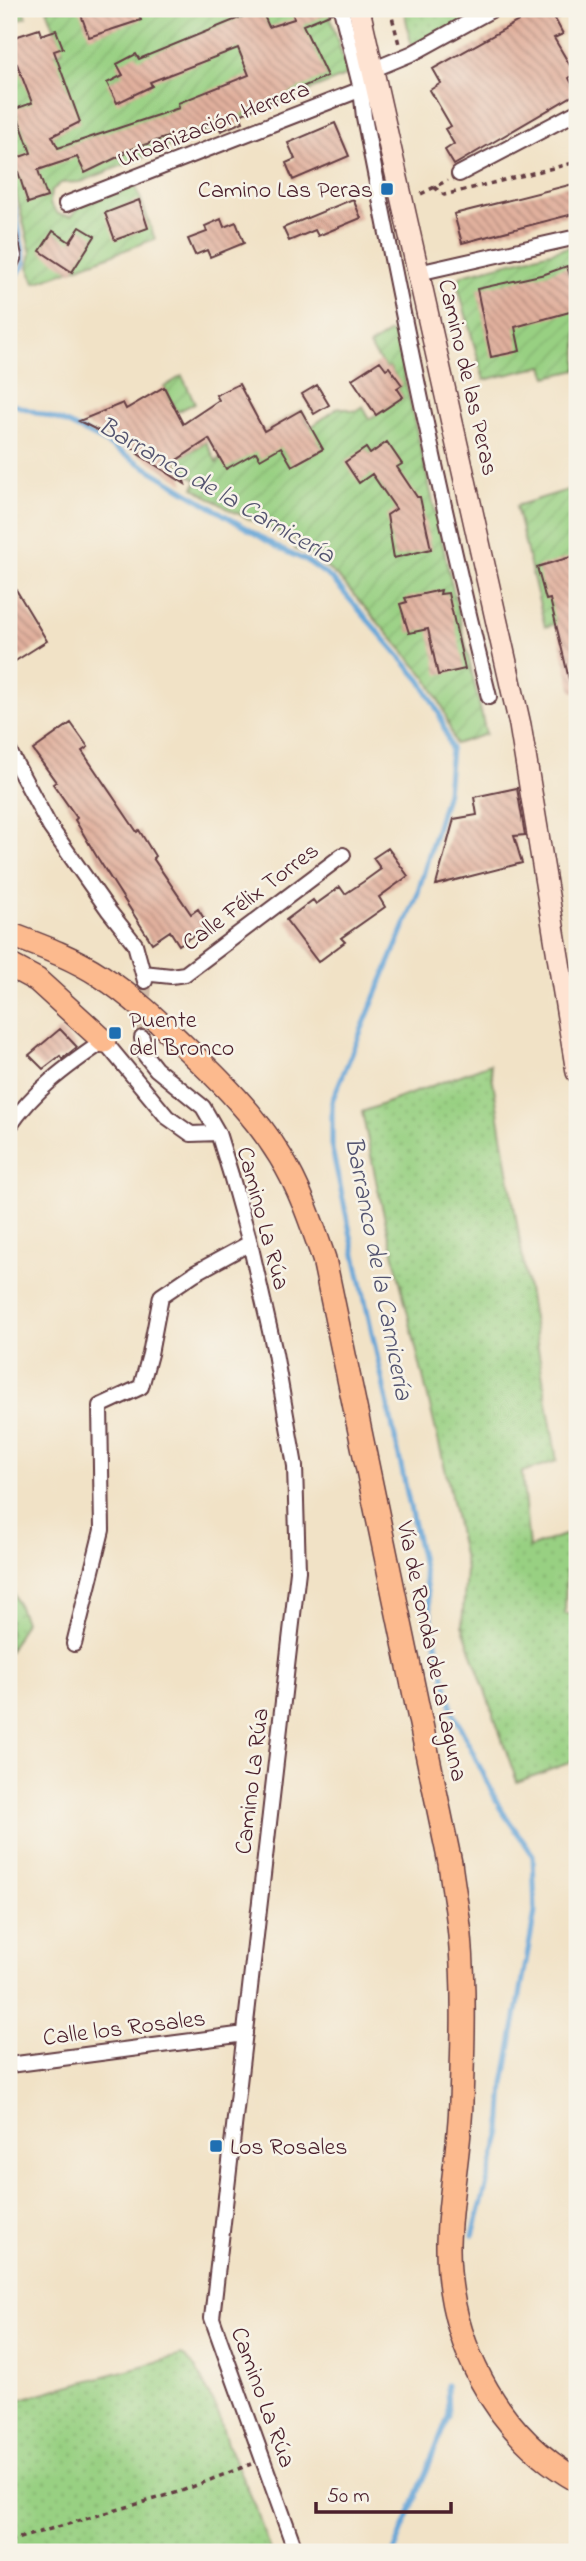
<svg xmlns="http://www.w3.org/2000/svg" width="586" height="2561" font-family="'Indie Flower',sans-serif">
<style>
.grass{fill:url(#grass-dots);stroke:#717856;stroke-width:2}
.garden{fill:url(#garden-furrows);stroke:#717856;stroke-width:2}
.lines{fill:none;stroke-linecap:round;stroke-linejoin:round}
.stream{stroke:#63a4d7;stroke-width:5}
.building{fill:url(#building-back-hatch)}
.street-tunnel{stroke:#d0bba7;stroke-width:14;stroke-dasharray:14 7;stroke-linecap:butt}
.street-casing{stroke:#633c42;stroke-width:18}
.secondary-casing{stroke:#633c42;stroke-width:24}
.primary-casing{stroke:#633c42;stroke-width:26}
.path{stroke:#633c42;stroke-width:3.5;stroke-dasharray:5 5;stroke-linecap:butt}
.street{stroke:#fff;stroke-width:14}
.secondary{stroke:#fee3d2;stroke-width:21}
.primary{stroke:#fcba8e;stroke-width:23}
.poi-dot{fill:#1f6fb2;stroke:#f7f3e8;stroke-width:2.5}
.labels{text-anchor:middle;stroke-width:5;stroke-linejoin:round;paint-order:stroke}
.street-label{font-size:24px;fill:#4a1f2b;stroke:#f7f3e8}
.poi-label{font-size:24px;fill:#4a1f2b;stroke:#f7f3e8;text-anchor:start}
.water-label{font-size:26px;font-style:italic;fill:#545470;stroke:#f7f3e8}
</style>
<defs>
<pattern id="grass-dots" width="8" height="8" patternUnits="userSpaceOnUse" patternTransform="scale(1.75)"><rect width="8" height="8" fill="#98d082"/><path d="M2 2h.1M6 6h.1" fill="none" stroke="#84b270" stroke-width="1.8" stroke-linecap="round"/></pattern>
<pattern id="garden-furrows" width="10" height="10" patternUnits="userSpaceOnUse" patternTransform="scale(1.75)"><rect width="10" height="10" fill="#98d082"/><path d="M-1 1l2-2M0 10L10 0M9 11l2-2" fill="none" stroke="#84b270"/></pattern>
<pattern id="building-back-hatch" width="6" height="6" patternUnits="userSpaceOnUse" patternTransform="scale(1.75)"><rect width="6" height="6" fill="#e1b09d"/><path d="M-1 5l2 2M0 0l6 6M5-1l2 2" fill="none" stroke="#b88f80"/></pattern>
</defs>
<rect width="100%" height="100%" fill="#f7f3e8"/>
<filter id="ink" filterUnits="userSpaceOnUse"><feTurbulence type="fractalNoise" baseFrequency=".0143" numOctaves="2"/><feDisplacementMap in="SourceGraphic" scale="14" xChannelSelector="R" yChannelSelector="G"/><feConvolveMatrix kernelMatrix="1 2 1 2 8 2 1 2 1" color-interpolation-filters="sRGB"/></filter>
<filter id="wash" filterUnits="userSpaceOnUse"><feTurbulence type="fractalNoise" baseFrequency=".00686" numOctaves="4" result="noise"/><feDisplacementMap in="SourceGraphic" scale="28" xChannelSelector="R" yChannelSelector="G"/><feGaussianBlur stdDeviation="1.57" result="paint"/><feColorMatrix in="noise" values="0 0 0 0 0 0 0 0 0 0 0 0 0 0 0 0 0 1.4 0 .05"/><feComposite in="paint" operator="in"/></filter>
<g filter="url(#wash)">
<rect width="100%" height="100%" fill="#f1e2c6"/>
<path class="grass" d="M404 9H493L413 53Z
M490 1064 557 1461 522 1472 529 1548 577 1530V1566L566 1571 565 1614H577V1760L517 1782 462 1625 466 1570 448 1481 378 1190 362 1112Z
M9 1582 25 1622 9 1652Z
M182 2355 195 2367 219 2415 227 2444 255 2505 270 2552H9V2402Z"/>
<path class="garden" d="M9 9H23L26 17 9 23Z
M47 9H328L348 75 81 182 61 183 51 191 50 204 58 214 71 216 81 206 135 184 155 239 35 283 28 267 31 253 9 165V69L63 51Z
M577 245V370L547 377 543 366 484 380 457 283 462 275Z
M390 332 395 336 486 734 455 744 443 708 426 677 339 578 308 553 295 549 298 541 230 510 194 488 197 479 180 470 177 460 206 442 217 463 220 457 301 410 311 427 339 407 355 411 363 406 369 419 403 397 397 388 401 385 389 367 386 369 369 346Z
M182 376 195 403 177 412 164 387Z
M577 487V618L545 627 516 506Z"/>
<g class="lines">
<path class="stream" d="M9 192 15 209 25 263 9 288
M9 403 62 421 101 440 282 550 307 561 332 579 421 681 439 713 451 749 447 792 417 896 332 1101V1149L421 1557 437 1648 453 1712 500 1808 533 1855 535 1912 504 2084 501 2132 473 2235
M394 2552 448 2417 447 2385"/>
</g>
<g id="blocks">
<path class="building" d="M79 9H116L117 12 137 9 141 20 89 37Z
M261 9 269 27 294 19 292 9H332V13L303 25 327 76 240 115 243 122 221 131 217 122 189 133 188 130 123 152 124 154 85 173 77 157 38 170 47 197 28 203 14 159 31 153 15 109 32 103 17 64 9 67V39L39 29 41 35 56 30 63 48 54 51 80 122 52 136 58 148 179 108 178 103 249 75 238 48 150 82 152 86 117 103 107 83 123 75 117 64 136 54 139 59Z
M540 9H573L555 19 563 34 554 38 575 74 569 78 577 93 454 165 445 150 454 144 445 129 451 126 430 90 441 83 433 69Z
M335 123 349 156 293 180 286 163 295 159 288 143Z
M577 183V213L462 243 454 214Z
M353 199 361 218 318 236 315 230 289 241 283 228Z
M139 200 148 228 115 240 105 213Z
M221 219 224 227 236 222 244 243 210 257 207 250 195 255 188 239 207 232 205 226Z
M80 227 95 236 72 272 40 251 53 231 70 242Z
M567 266 571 279 577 277V310L515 327 520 351 491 357 477 289 545 274Z
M380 361 386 369 389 367 402 385 397 388 403 397 376 415 352 379Z
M239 384 264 431 301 410 323 449 292 466 281 447 260 459 256 452 226 469 209 439 177 460 185 484 138 454 141 452 79 421 123 403 126 409 164 387 183 424 219 400 216 395Z
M317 385 329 405 314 414 302 394Z
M387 442 402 464 397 467 417 497H420L431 549 394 558 387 515 396 509 372 474 359 483 345 462 366 448 370 454Z
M574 556 577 567V692H572L550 599 546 600 537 567Z
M9 578 47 641 9 665Z
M441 590 440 594 448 593 465 669 438 675 428 629 409 633 400 604 407 602 405 598Z
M71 723 88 747 82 751 137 832 139 830 155 856 153 858 191 914 198 909 208 925 179 945 170 931 152 943 97 857 75 820 77 818 53 784 56 782 33 750Z
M517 788 525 835 514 836 522 863 436 885 454 819 477 815 474 797Z
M388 848 408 876 379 897 385 907 341 938 345 942 318 962 286 920 313 900 316 904 340 887 345 894 363 882 381 869 373 858Z
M60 1029 77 1047 62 1059 60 1056 43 1069 29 1055Z"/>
</g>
</g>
<g filter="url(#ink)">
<use href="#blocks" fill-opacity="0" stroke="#633c42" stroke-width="2"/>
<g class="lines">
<path class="street-tunnel" d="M142 1038 145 981"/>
<defs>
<path id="street" d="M341 9 361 89 364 117C402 312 441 505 489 697
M372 70 413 53 493 9
M459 174 577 112
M66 204 367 87
M9 234 14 256 9 267
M418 273 577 237
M9 751 50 827 109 911 135 944 145 981
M143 973 171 976 185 974 343 855
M142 1038 145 1055 156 1069 203 1107 218 1133 231 1175 250 1243 275 1353 295 1466 298 1571 212 2318 296 2552
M9 1127C34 1090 67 1066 104 1041L167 1117 191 1134 218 1133
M74 1644 102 1530 100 1406 141 1387 150 1354 161 1296 195 1273 250 1243
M9 2065 245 2034"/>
<path id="secondary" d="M359 9 520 725 577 1072"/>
<path id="primary" d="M9 934C41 946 72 957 101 976 132 996 159 1022 186 1048 221 1081 255 1115 280 1156 300 1188 312 1224 324 1259L450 1863C453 1887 458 1912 460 1936 465 1991 463 2046 461 2101 460 2149 449 2196 448 2244 447 2338 494 2433 577 2480
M9 965 37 980 104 1041"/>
</defs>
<use href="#street" class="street-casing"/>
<use href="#secondary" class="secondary-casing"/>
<use href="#primary" class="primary-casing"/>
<path class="path" d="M390 9 399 44
M434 187 444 195 577 162
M421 194 448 180
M9 2541 179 2492 251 2464"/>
<use href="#street" class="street"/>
<use href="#secondary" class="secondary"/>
<use href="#primary" class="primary"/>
</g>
</g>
<g class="poi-dot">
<rect x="380" y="182" width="14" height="14" rx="3.5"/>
<rect x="108" y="1026" width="14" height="14" rx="3.5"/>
<rect x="209" y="2139" width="14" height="14" rx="3.5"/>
</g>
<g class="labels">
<g class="street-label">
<text transform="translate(213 123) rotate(-21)" y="8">Urbanización Herrera</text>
<text transform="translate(469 377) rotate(77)" y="8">Camino de las Peras</text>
<text transform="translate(250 896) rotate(-37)" y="8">Calle Félix Torres</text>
<text transform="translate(264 1218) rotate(75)" y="8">Camino La Rúa</text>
<text transform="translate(433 1651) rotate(78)" y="8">Vía de Ronda de La Laguna</text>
<text transform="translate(251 1781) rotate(-83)" y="8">Camino La Rúa</text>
<text transform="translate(124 2027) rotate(-7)" y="8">Calle los Rosales</text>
<text transform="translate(264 2397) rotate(70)" y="8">Camino La Rúa</text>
</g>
<g class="poi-label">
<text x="373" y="197" text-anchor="end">Camino Las Peras</text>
<text x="129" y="1027">Puente<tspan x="129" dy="28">del Bronco</tspan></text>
<text x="230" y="2154">Los Rosales</text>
</g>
<g class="water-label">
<text transform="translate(217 489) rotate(30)" y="9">Barranco de la Carnicería</text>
<text transform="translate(380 1268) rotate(79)" y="9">Barranco de la Carnicería</text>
</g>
</g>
<rect width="586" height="2561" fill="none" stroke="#f7f3e8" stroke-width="35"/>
<path d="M316 2502v10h135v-10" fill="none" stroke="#4a1f2b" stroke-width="3.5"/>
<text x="327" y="2502" font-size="21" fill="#4a1f2b" stroke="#f7f3e8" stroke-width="5" paint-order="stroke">50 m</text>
</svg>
